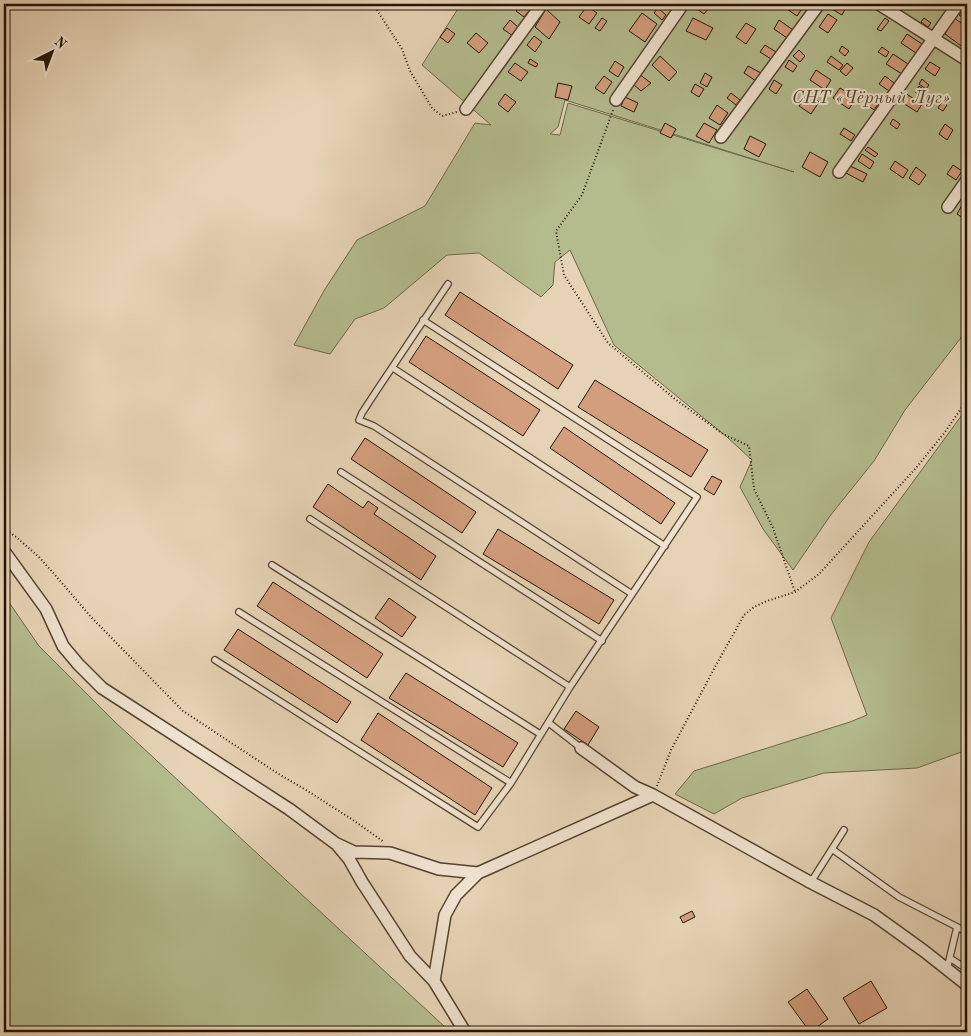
<svg xmlns="http://www.w3.org/2000/svg" width="971" height="1036" font-family="'Old Standard TT',serif">
<style>
.green{fill:#b4bc8e;stroke:#6c684a;fill-rule:evenodd}
.building{fill:#d39e7e;stroke:#231305}
.lines{fill:none;stroke-linecap:round;stroke-linejoin:round}
.lane-casing{stroke:#544331;stroke-width:8}
.street-casing{stroke:#544331;stroke-width:14}
.path{stroke:#231305;stroke-width:2;stroke-dasharray:1 2.5;stroke-linecap:butt}
.lane{stroke:#efe2cf;stroke-width:5.5}
.street{stroke:#efe2cf;stroke-width:11}
.labels{text-anchor:middle;stroke-width:4;stroke-linejoin:round;paint-order:stroke}
.park-label{font-size:18px;font-style:italic;fill:#4e462e;stroke:#efe2cf}
</style>
<rect width="100%" height="100%" fill="#e6d3b5"/>
<filter id="stains"><feTurbulence type="fractalNoise" baseFrequency=".004" numOctaves="4"/><feColorMatrix values="0 0 0 0 .2 0 0 0 0 .09 0 0 0 0 .02 0 0 0 .5 -.17"/></filter>
<radialGradient id="worn" r=".72"><stop offset=".6" stop-color="#630" stop-opacity="0"/><stop offset="1" stop-color="#630" stop-opacity=".3"/></radialGradient>
<path class="green" d="M461 4H967V330L905 410 874 461 830 516 793 570 763 529 740 487 752 460 727 437 614 345 570 250 555 262 553 285 541 297 479 253 447 255 384 308 355 319 330 354 294 345 325 289 357 240 425 206 475 123 491 125 422 65ZM565 100 794 172 568 103 560 135 550 134 558 127Z
M967 408V750L917 768 824 773 742 798 714 814 675 794 694 771 850 722 867 715 831 618 869 542Z
M4 595 39 646 115 722 445 1027 441 1032H4Z"/>
<path class="building" d="M521 4H528L532 7 524 17 516 11Z
M696 4H712L704 14 694 7Z
M782 4H805L797 16 781 5Z
M835 4H848L842 15 832 9Z
M587 6 597 13 589 24 579 17Z
M658 8 666 15 662 20 654 13Z
M546 9 560 22 549 39 535 27Z
M963 9 967 12V20L959 15Z
M642 13 657 24 645 42 629 31Z
M828 14 837 20 828 33 819 27Z
M602 18 607 21 600 31 595 28Z
M693 18 713 28 706 40 686 31Z
M885 18 889 21 881 31 877 29Z
M924 18 931 23 928 27 921 22Z
M954 18 967 27V43L964 48 945 34Z
M510 20 519 28 513 36 503 29Z
M779 20 793 30 787 38 774 29Z
M746 23 756 29 746 44 736 37Z
M447 28 455 34 448 43 440 37Z
M476 33 488 43 479 53 467 43Z
M907 34 922 44 916 53 901 43Z
M534 36 542 42 535 52 527 45Z
M765 45 776 52 771 59 760 52Z
M842 46 849 51 845 56 839 51Z
M882 47 889 52 886 57 878 52Z
M799 50 805 56 800 62 793 56Z
M893 54 908 64 902 74 886 64Z
M660 56 677 72 669 81 652 65Z
M831 56 843 65 839 70 827 62Z
M530 59 538 64 536 67 528 63Z
M789 60 797 66 793 72 785 67Z
M615 61 624 67 618 77 609 71Z
M930 62 940 68 935 76 925 69Z
M515 63 528 72 521 81 508 72Z
M847 63 853 68 846 76 840 71Z
M748 66 761 73 756 81 744 73Z
M816 70 831 80 825 90 810 80Z
M705 73 712 77 707 87 700 83Z
M639 74 651 83 641 91 632 83Z
M604 76 612 82 604 94 595 88Z
M885 76 894 83 889 91 879 84Z
M922 79 929 85 926 89 919 84Z
M774 80 782 85 776 94 769 89Z
M558 83 572 86 568 100 555 97Z
M695 84 704 89 699 97 691 92Z
M919 86 926 91 922 96 915 92Z
M840 88 856 98 849 109 833 98Z
M731 93 740 100 736 105 727 98Z
M905 93 922 104 917 112 900 101Z
M505 94 516 102 508 112 498 104Z
M807 94 819 102 811 114 799 106Z
M625 97 638 103 634 112 621 106Z
M870 98 878 104 874 110 866 104Z
M942 102 947 105 943 111 938 108Z
M717 105 728 113 720 125 709 118Z
M893 119 900 124 897 129 890 124Z
M665 123 676 129 671 138 660 133Z
M704 123 717 130 709 143 696 136Z
M945 124 953 130 947 140 939 134Z
M844 128 855 135 851 141 840 134Z
M750 136 766 144 759 157 744 149Z
M868 147 878 154 875 157 865 150Z
M810 152 828 162 820 177 802 167Z
M862 154 874 162 870 169 858 161Z
M895 161 908 170 903 178 890 169Z
M953 165 962 171 956 180 947 174Z
M850 166 867 174 863 182 846 173Z
M916 167 926 175 919 185 909 178Z
M962 205 967 209V217L966 220 957 214Z
M460 292 573 365 558 389 445 315Z
M426 336 540 410 523 436 409 362Z
M595 380 708 450 691 477 578 407Z
M564 427 675 503 661 524 550 448Z
M365 438 476 512 462 533 351 459Z
M712 476 722 481 714 495 704 489Z
M328 484 363 508 368 501 378 508 374 514 436 556 421 580 313 507Z
M498 529 614 600 599 624 483 554Z
M273 582 383 654 367 678 257 606Z
M389 598 416 617 402 637 375 618Z
M238 629 351 702 337 723 224 650Z
M406 673 518 743 503 767 389 698Z
M576 711 599 727 588 745 564 729Z
M378 713 492 788 475 815 361 740Z
M692 911 695 917 683 923 680 917Z
M871 981 887 1008 859 1024 843 998Z
M807 989 828 1019 810 1032 788 1002Z"/>
<g class="lines">
<defs>
<path id="lane" d="M448 284 377 390 362 413 359 420 374 426 632 594
M393 368 665 546
M341 472 602 641
M310 519 570 687
M272 565 540 734
M239 612 511 783
M215 660 478 827 511 783 570 687 697 497 423 320
M549 723 581 748
M832 849 899 897 963 930 967 926
M811 882 844 830
M950 958 965 968 967 966
M947 969 957 927"/>
<path id="street" d="M879 4 967 60
M616 100 683 4
M466 109 542 4
M721 137 819 4
M839 172 958 4
M948 207 967 180
M4 551 46 609 63 646 78 664 102 688 289 809 335 843 354 852 390 853 439 869 478 873
M581 748 635 787 653 795 808 881 874 915 924 951 967 985
M338 846 349 859 362 882 410 956 434 981
M465 1032 434 981 445 915 456 895 478 873 653 795"/>
</defs>
<use href="#lane" class="lane-casing"/>
<use href="#street" class="street-casing"/>
<path class="path" d="M373 4 402 49 410 71 432 108 442 116 457 112
M613 110 582 195 556 231 564 275 608 343 675 399 723 434 749 446 754 489 773 528 795 592
M4 528 16 537 39 557 55 575 91 617 183 711 277 773 306 790 353 820 384 842
M657 786 671 750 715 667 744 615 754 607 767 601 795 592 819 574 916 468 945 432 967 400"/>
<use href="#lane" class="lane"/>
<use href="#street" class="street"/>
</g>
<g class="labels">
<g class="park-label">
<text x="871" y="103">СНТ «Чёрный Луг»</text>
</g>
</g>
<rect width="971" height="1036" fill="none" stroke="#e6d3b5" stroke-width="20"/>
<rect x="5" y="5" width="961" height="1026" fill="none" stroke="#231305" stroke-width="2.5"/>
<rect x="10" y="10" width="951" height="1016" fill="none" stroke="#231305"/>
<g transform="translate(52 52) rotate(42)" stroke="#efe2cf" stroke-width="4" paint-order="stroke">
<path d="M0-4L9 19L0 12L-9 19Z" fill="#231305"/>
<text y="-8" font-size="14" font-weight="bold" text-anchor="middle" fill="#231305">N</text>
</g>
<rect width="100%" height="100%" filter="url(#stains)"/>
<rect width="100%" height="100%" fill="url(#worn)"/>
</svg>
